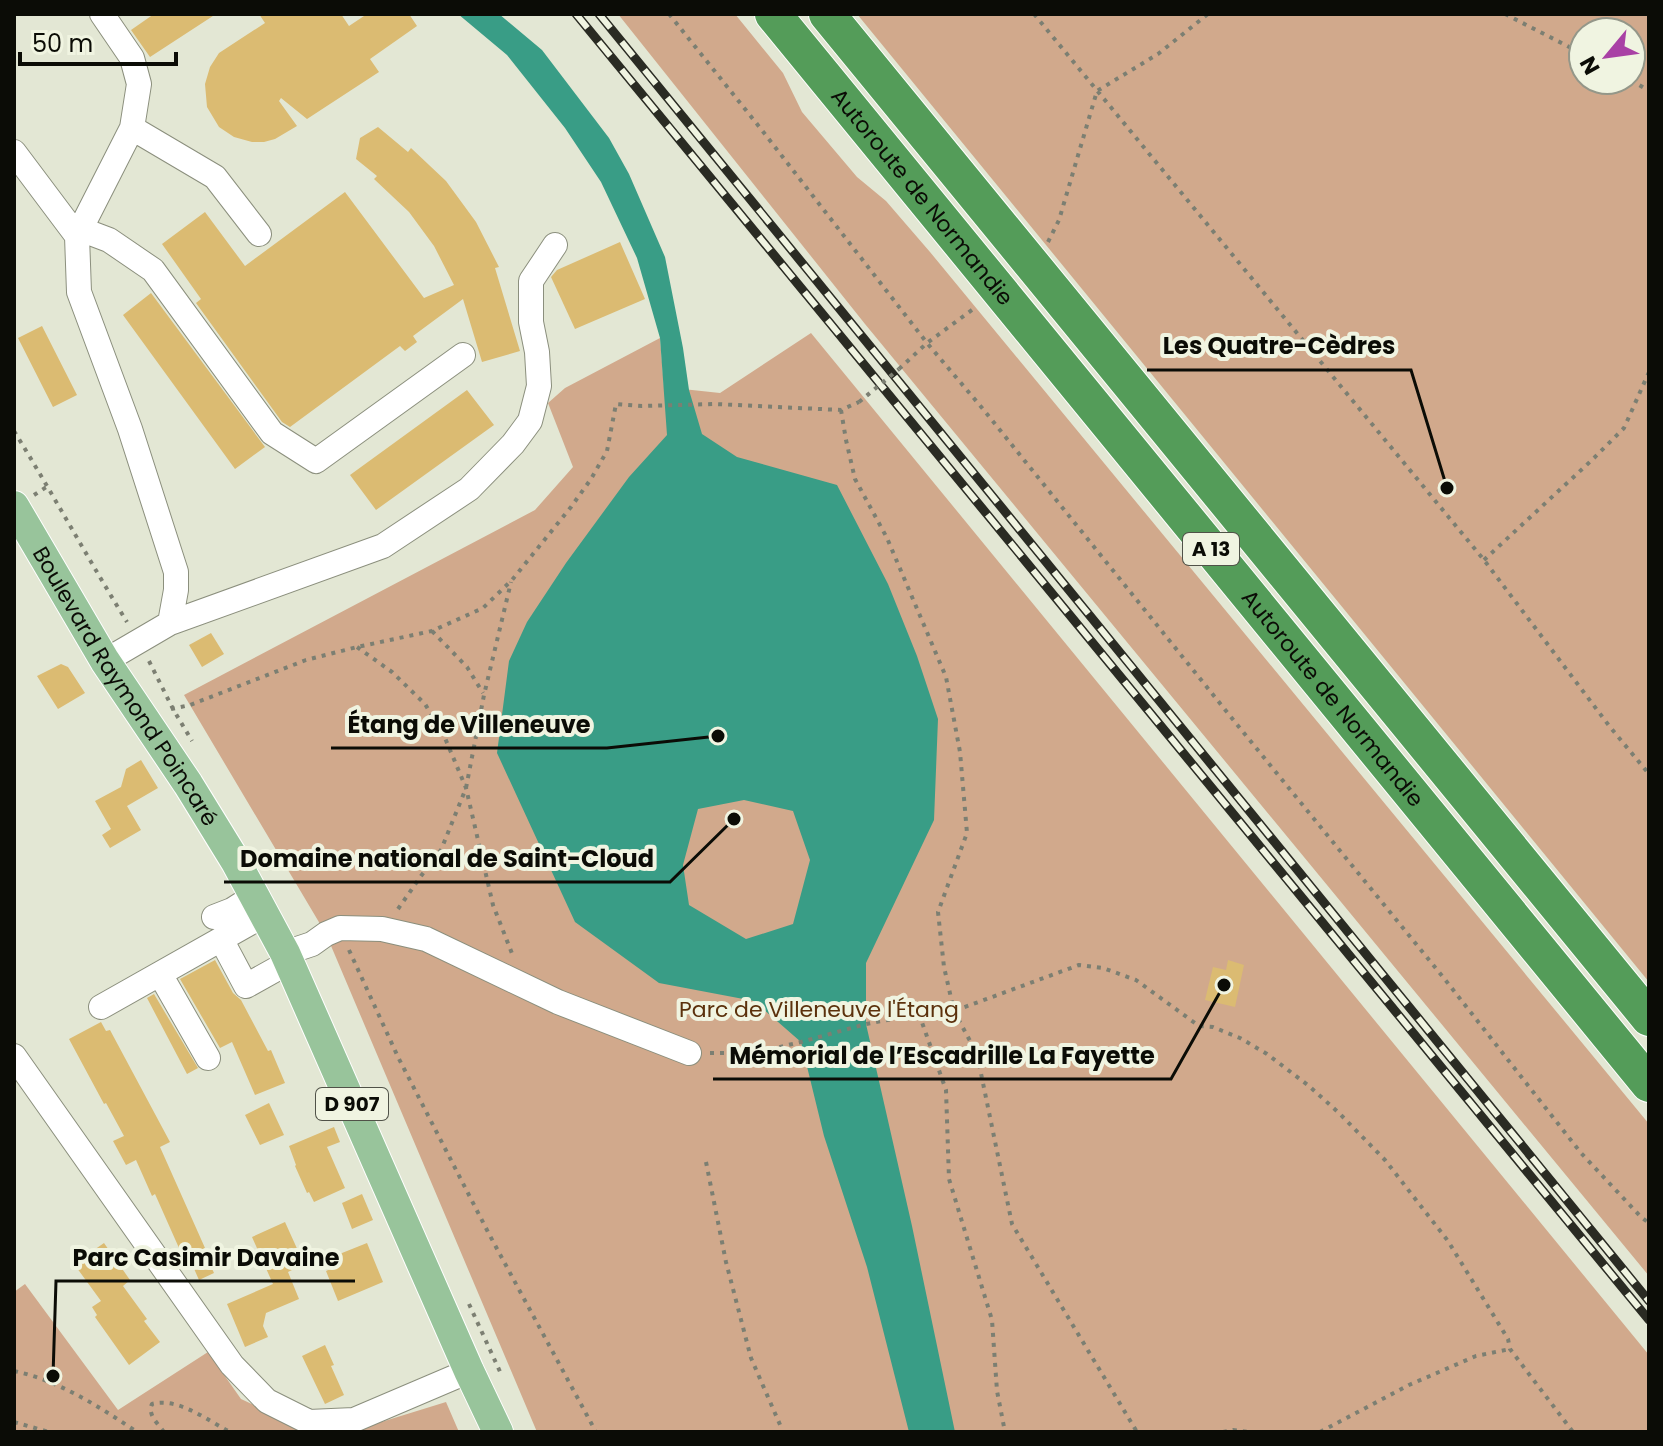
<svg xmlns="http://www.w3.org/2000/svg" width="1663" height="1446" font-family="Poppins,sans-serif">
<style>
.green{fill:#d1a98c;fill-rule:evenodd}
.water{fill:#399d86;fill-rule:evenodd}
.building{fill:#dbbb72}
.lines{fill:none;stroke-linecap:round;stroke-linejoin:round}
.minor-casing{stroke:#8b8f7d;stroke-width:26}
.major-casing{stroke:#fff;stroke-width:32}
.highway-casing{stroke:#fff;stroke-width:38}
.path{stroke:#7c7f72;stroke-width:4;stroke-dasharray:4 6;stroke-linecap:butt}
.minor{stroke:#fff;stroke-width:24}
.major{stroke:#98c49b;stroke-width:30}
.highway{stroke:#549c59;stroke-width:36}
.rail-casing{stroke:#2a2b23;stroke-width:9}
.rail{stroke:#f0f4e1;stroke-width:6;stroke-dasharray:18;stroke-linecap:butt}
.path-bridge{stroke:#7c7f72;stroke-width:4;stroke-dasharray:4 6;stroke-linecap:butt}
.labels{text-anchor:middle;stroke-width:8;stroke-linejoin:round;paint-order:stroke}
.shield{fill:#f0f4e1;stroke:#505248;stroke-width:2}
.shield-label{font-size:20px;font-weight:bold;fill:#0b0c06}
.street-label{font-size:22px;fill:#0b0c06;stroke:#f0f4e1}
.park-label{font-size:22px;fill:#5b310c;stroke:#f0f4e1}
.leader{fill:none;stroke:#0b0c06;stroke-width:3}
.callout-dot{fill:#0b0c06;stroke:#f0f4e1;stroke-width:3}
.callout-label{font-size:24px;text-anchor:middle;font-weight:bold;fill:#0b0c06;stroke:#f0f4e1;stroke-width:8;stroke-linejoin:round;paint-order:stroke}
</style>
<rect width="100%" height="100%" fill="#e3e7d4"/>
<path class="green" d="M618 14H735L783 73 802 112 857 177 886 201 930 252 1649 1124V1276L865 324Z
M857 14H1649V982ZM1583 32H1631V80H1583Z
M811 333 1649 1355V1432H537L326 934 184 695 535 510 573 467 548 403 565 388 660 338 664 387 720 393Z
M25 1284 118 1410 208 1352 241 1399 306 1429 337 1432H14V1292Z
M446 1402 459 1432H349Z"/>
<path class="water" d="M458 14H499L542 50 609 138 629 174 665 257 683 348 689 390 702 434 737 457 837 485 888 584 917 656 938 719 934 820 866 963V1024L912 1226 955 1432H909L867 1267 824 1136 801 1042 754 1001 659 983 575 922 497 753 509 661 527 622 566 563 629 477 667 435 660 338 637 258 601 182 565 128 507 55ZM744 800 793 811 810 860 793 924 746 939 689 905 683 865 698 809Z"/>
<path class="building" d="M154 14H216L150 57 131 30Z
M259 14H341L349 26 367 14H409L417 26 370 59 379 72 307 119 281 98 279 101 297 126 275 139 264 142H252L234 137 219 127 207 107 205 84 210 67 219 53 265 23Z
M378 127 408 152 411 148 446 181 476 222 499 267 495 268 520 351 482 362 463 299 413 336 417 342 405 351 400 346 290 427 282 422 196 303 201 299 162 244 205 212 245 266 345 192 424 298 454 285 434 246 409 212 374 179 377 176 356 159 360 138Z
M620 242 645 299 575 329 551 277 557 270Z
M151 293 265 447 235 469 123 315Z
M42 326 77 395 53 407 18 338Z
M467 390 494 425 376 510 350 475Z
M211 633 224 654 202 667 189 645Z
M61 664 68 667 85 693 58 709 37 676Z
M141 760 158 788 127 806 141 830 110 848 102 835 111 829 95 801 121 787 126 769Z
M215 960 233 993 241 1000 268 1051 271 1050 285 1083 255 1095 232 1042 220 1048 180 979Z
M1228 960 1244 965 1235 1007 1205 1000 1213 967 1226 970Z
M154 994 198 1068 187 1074 147 998Z
M101 1022 106 1031 110 1030 170 1142 160 1147 205 1248 203 1249 214 1273 199 1280 188 1255 183 1257 155 1194 152 1196 136 1160 126 1165 113 1141 124 1136 106 1103 104 1104 69 1039Z
M269 1103 284 1135 260 1145 245 1115Z
M334 1127 340 1142 327 1147 345 1188 314 1202 309 1192 307 1193 295 1166 296 1165 289 1146Z
M362 1194 373 1220 352 1229 342 1203Z
M285 1222 304 1264 288 1272 299 1299 266 1313 263 1326 268 1337 245 1347 227 1304 273 1284 252 1237Z
M104 1243 130 1280 123 1286 147 1319 144 1321 160 1342 129 1365 95 1317 97 1315 92 1307 101 1301 74 1264Z
M367 1243 383 1282 338 1301 326 1271 341 1264 337 1255Z
M325 1345 334 1365 331 1366 344 1395 325 1404 302 1356Z"/>
<g class="lines">
<defs>
<path id="minor" d="M102 14 132 58 139 84 132 128 77 236 79 292 130 429 176 572V590L170 623
M132 128 215 177 259 234
M14 152 77 236
M80 229 109 240 153 270 272 433 316 461 463 355
M105 661 170 623 383 546 469 489 513 444 530 421 539 386 537 352 531 322V281L555 245
M214 917 232 910 254 896
M221 939 246 986 289 962
M285 953 312 944 326 934 340 928 382 929 426 939 558 1002 689 1053
M160 974 208 1058
M101 1007 264 915
M14 1056 232 1365 267 1401 309 1422 354 1420 469 1371"/>
<g id="major">
<path id="s1" d="M14 506 105 661 188 784 236 862 285 953 469 1371 498 1432"/>
</g>
<g id="highway">
<path id="s2" d="M773 14 1649 1084"/>
<path d="M827 14 1649 1018"/>
</g>
</defs>
<use href="#minor" class="minor-casing"/>
<use href="#major" class="major-casing"/>
<use href="#highway" class="highway-casing"/>
<path class="path" d="M669 14 761 129 927 343 983 409 1239 727 1443 977 1581 1153 1641 1217 1649 1223
M1034 14 1484 560 1610 727 1649 774
M1505 14 1583 54
M1631 80 1649 91
M1048 242 1059 220 1097 91 1158 54 1208 14
M899 369 927 343 976 307
M841 410 846 440 855 479 887 538 946 677 960 752 967 833 938 912 944 967 954 1011 977 1054 1012 1224 1137 1432
M14 431C53 494 88 559 127 622
M34 495 48 486
M1484 560 1593 459 1624 428 1649 372
M432 631 467 667 483 693
M357 647 392 672 425 704 445 738 466 788 493 905 513 956
M149 661 173 709 192 741
M171 709 190 705 306 660 357 647 432 631 483 608 512 580 571 507 591 479 607 451 616 404 642 406 715 404 841 410 859 402
M398 909 421 876 441 850 466 788 484 695 511 582
M349 950 398 1057 489 1234 596 1432
M919 1014 946 1090 949 1179 992 1320 997 1391 1005 1432
M710 1053H754L801 1042 866 1024 919 1014 954 1011 1079 965 1103 968 1136 980 1199 1026 1213 1027 1240 1038 1267 1054 1309 1086 1339 1113 1385 1160 1448 1241 1508 1339 1510 1349 1573 1432
M706 1162 726 1262 751 1358 781 1427V1432
M469 1304 502 1376
M14 1371C60 1381 98 1406 137 1432
M14 1422 49 1432
M164 1432C158 1424 147 1414 152 1404 178 1397 207 1420 230 1432
M1223 1432 1233 1430 1250 1432
M1320 1432 1409 1385 1476 1356 1510 1349"/>
<use href="#minor" class="minor"/>
<use href="#major" class="major"/>
<use href="#highway" class="highway"/>
<defs>
<path id="rail" d="M576 14 1649 1320
M599 14 1649 1301"/>
</defs>
<use href="#rail" class="rail-casing"/>
<use href="#rail" class="rail"/>
<path class="path-bridge" d="M859 402 899 369"/>
</g>
<g class="labels">
<g class="shield">
<rect x="1183" y="533" width="56" height="32" rx="6"/>
<rect x="316" y="1088" width="72" height="32" rx="6"/>
</g>
<g class="shield-label">
<text x="1211" y="556">A 13</text>
<text x="352" y="1111">D 907</text>
</g>
<g class="street-label">
<text dy="8" stroke="none"><textPath href="#s2" startOffset="236">Autoroute de Normandie</textPath></text>
<text dy="8" stroke="none"><textPath href="#s1" startOffset="212">Boulevard Raymond Poincaré</textPath></text>
<text dy="8" stroke="none"><textPath href="#s2" startOffset="884">Autoroute de Normandie</textPath></text>
</g>
<g class="park-label">
<text x="819" y="1017">Parc de Villeneuve l'Étang</text>
</g>
</g>
<path class="leader" d="M1447 488L1411 370H1147M718 736L607 748H331M734 819L670 882H224M1224 985L1171 1079H713M53 1376L56 1281H355"/>
<g class="callout-dot">
<circle cx="1447" cy="488" r="8"/>
<circle cx="718" cy="736" r="8"/>
<circle cx="734" cy="819" r="8"/>
<circle cx="1224" cy="985" r="8"/>
<circle cx="53" cy="1376" r="8"/>
</g>
<g class="callout-label">
<text x="1279" y="354">Les Quatre-Cèdres</text>
<text x="469" y="733">Étang de Villeneuve</text>
<text x="447" y="867">Domaine national de Saint-Cloud</text>
<text x="942" y="1064">Mémorial de l’Escadrille La Fayette</text>
<text x="206" y="1266">Parc Casimir Davaine</text>
</g>
<rect width="1663" height="1446" fill="none" stroke="#0b0c06" stroke-width="32"/>
<g transform="translate(1607 56) rotate(241)"><circle r="38" fill="#f0f4e1" stroke="#949789" stroke-width="2"/>
<path d="M0-6L14 30L0 20L-14 30Z" fill="#a941a5"/>
<text y="-12" font-size="22" font-weight="bold" text-anchor="middle" fill="#0b0c06">N</text>
</g>
<path d="M20 52v12h156v-12" fill="none" stroke="#0b0c06" stroke-width="4"/>
<text x="32" y="52" font-size="24" fill="#0b0c06" stroke="#f0f4e1" stroke-width="6" paint-order="stroke">50 m</text>
</svg>
